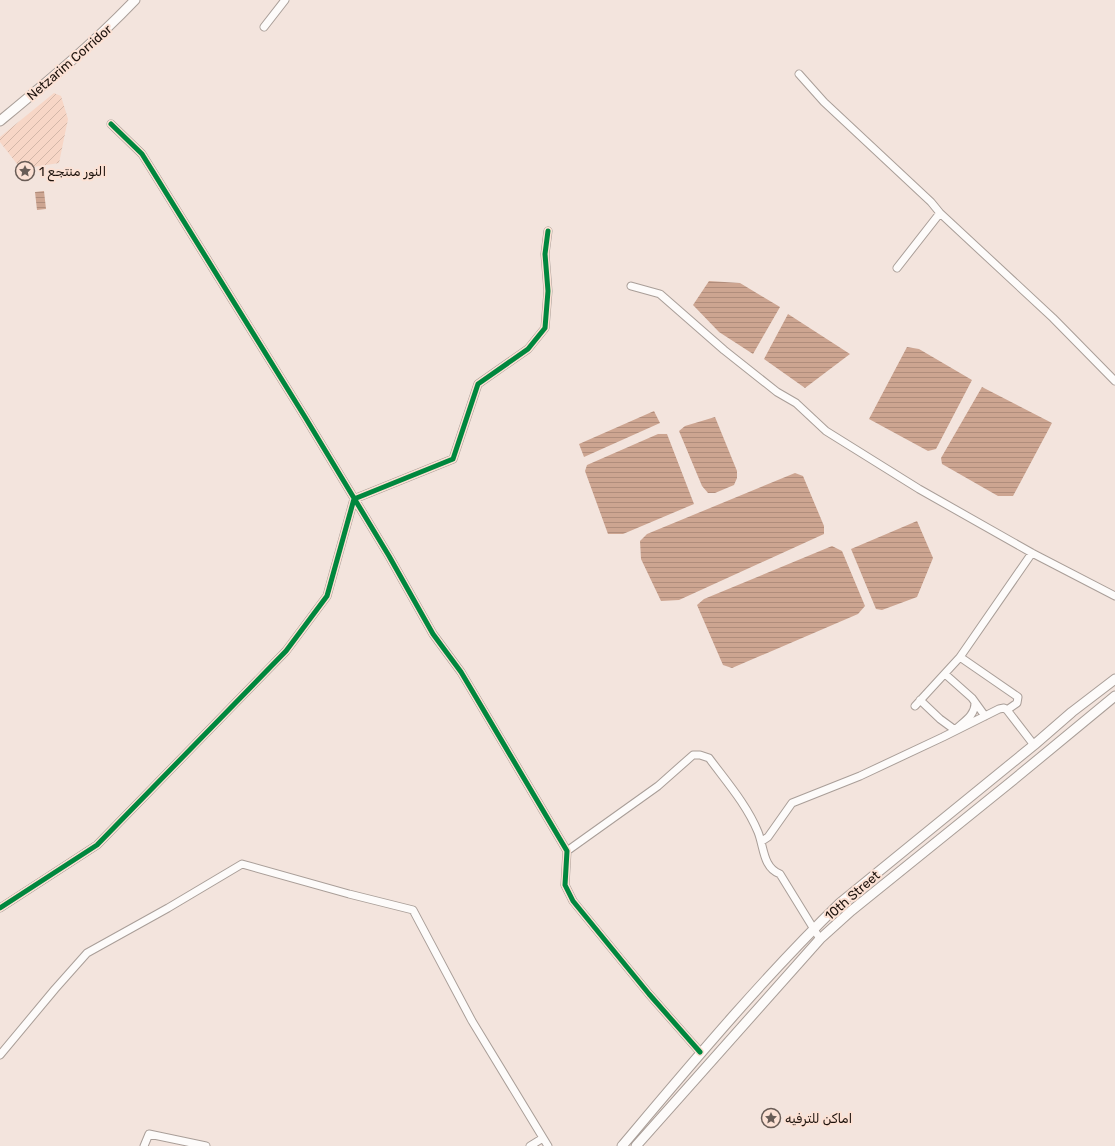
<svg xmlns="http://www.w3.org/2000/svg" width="1115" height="1146" font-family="Rubik,'Noto Naskh Arabic',sans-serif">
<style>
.garden{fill:url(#garden-furrows)}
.water{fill:url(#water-rules)}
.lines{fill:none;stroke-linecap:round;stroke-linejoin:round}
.minor-casing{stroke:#a99e98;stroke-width:9}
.major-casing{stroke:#a99e98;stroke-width:11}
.minor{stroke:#fdfbfa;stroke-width:7}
.major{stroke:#fdfbfa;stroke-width:9}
.cycleway-casing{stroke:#fce1d4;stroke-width:8}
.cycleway{stroke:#00873e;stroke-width:5}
.labels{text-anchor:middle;stroke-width:4;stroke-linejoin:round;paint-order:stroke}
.street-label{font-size:13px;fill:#1e130d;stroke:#fce1d4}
.poi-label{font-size:13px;fill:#1e130d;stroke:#fce1d4;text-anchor:start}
</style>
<defs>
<pattern id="garden-furrows" width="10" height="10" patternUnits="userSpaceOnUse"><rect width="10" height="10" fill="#f7d6c6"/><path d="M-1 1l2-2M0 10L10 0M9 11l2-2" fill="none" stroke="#d3b7a9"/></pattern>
<pattern id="water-rules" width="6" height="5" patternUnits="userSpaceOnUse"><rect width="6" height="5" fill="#cda591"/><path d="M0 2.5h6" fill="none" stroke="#b08d7c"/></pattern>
</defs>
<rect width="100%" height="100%" fill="#f3e4dd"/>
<path class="garden" d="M54 93 61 96 68 119 59 163 21 169 0 142V137Z"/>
<path class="water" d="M44 191 46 209 37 210 35 192Z
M709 281 740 283 780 307 753 354 719 332 693 305Z
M788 314 850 354 805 388 764 359Z
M907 347 919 349 972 380 936 449 928 451 869 419Z
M982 387 1052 423 1013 496H998L942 464 941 458Z
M654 411 660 423 584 457 579 444Z
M715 417 737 471V478L734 485 715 493H708L702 486 679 431 685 426Z
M658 434H667L694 504 623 534H608L585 471 587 465Z
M795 473 803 476 824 526V534L679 600 661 601 641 559 640 541 647 534Z
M917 521 933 558 917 597 882 610 876 609 851 549Z
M832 546 842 551 865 606 858 614 732 668 723 665 697 605 704 599Z"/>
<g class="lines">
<defs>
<path id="minor" d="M264 27 285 0
M799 74 824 102 931 202 940 213 1053 318 1115 381
M111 124 142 154 305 417 389 556 433 634 461 672 567 851 565 885 573 901 649 994 700 1052
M897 268 940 213
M631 286 660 294 724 350 777 392 796 403 826 431 919 489 1032 553 1115 596
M960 657 1018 697 1017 703 1007 710
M945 674 972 698 985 716
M920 700 940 719 955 730C963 722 975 716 975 703
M915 706 960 657 1032 553
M762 841 768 837 792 803 860 776 943 737 999 709 1004 708 1007 710 1034 745
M567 851 658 786 693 755H700L709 758C726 781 747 805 758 832 764 847 763 868 780 874L820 939
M0 908 97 845 286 651 327 596 354 499 453 459 478 384 528 349 545 328 548 291 545 254 548 231
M0 1055 55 989 87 953 168 908 242 864 349 894 413 910 472 1021 548 1146
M144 1146 149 1134 206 1146
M530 1146 543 1138"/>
<path id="major" d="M0 121C47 82 93 44 135 0
M622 1146C692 1063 762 979 840 903L1034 745 1072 712 1115 679
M636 1146 820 939 851 911 1012 781 1115 696"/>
</defs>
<use href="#minor" class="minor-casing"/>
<use href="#major" class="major-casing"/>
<use href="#minor" class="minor"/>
<use href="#major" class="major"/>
<defs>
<path id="cycleway" d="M111 124 142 154 305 417 389 556 433 634 461 672 567 851 565 885 573 901 649 994 700 1052
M0 908 97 845 286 651 327 596 354 499 453 459 478 384 528 349 545 328 548 291 545 254 548 231"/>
</defs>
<use href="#cycleway" class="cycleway-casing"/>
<use href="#cycleway" class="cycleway"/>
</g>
<defs>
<symbol id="sight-ring" viewBox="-11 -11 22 22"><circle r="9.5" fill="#fce1d4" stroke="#695c56" stroke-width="1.5"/><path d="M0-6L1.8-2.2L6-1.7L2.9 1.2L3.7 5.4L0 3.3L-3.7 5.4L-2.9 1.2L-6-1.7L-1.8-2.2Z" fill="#695c56"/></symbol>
</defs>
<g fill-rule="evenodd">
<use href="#sight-ring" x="14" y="160" width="22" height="22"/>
<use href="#sight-ring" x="760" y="1107" width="22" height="22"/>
</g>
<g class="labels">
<g class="street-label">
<text transform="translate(69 62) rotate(-41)" y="5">Netzarim Corridor</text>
<text transform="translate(852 895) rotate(-41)" y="5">10th Street</text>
</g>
<g class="poi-label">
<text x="39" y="176">1 النور منتجع</text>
<text x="785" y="1123">اماكن للترفيه</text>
</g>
</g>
</svg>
